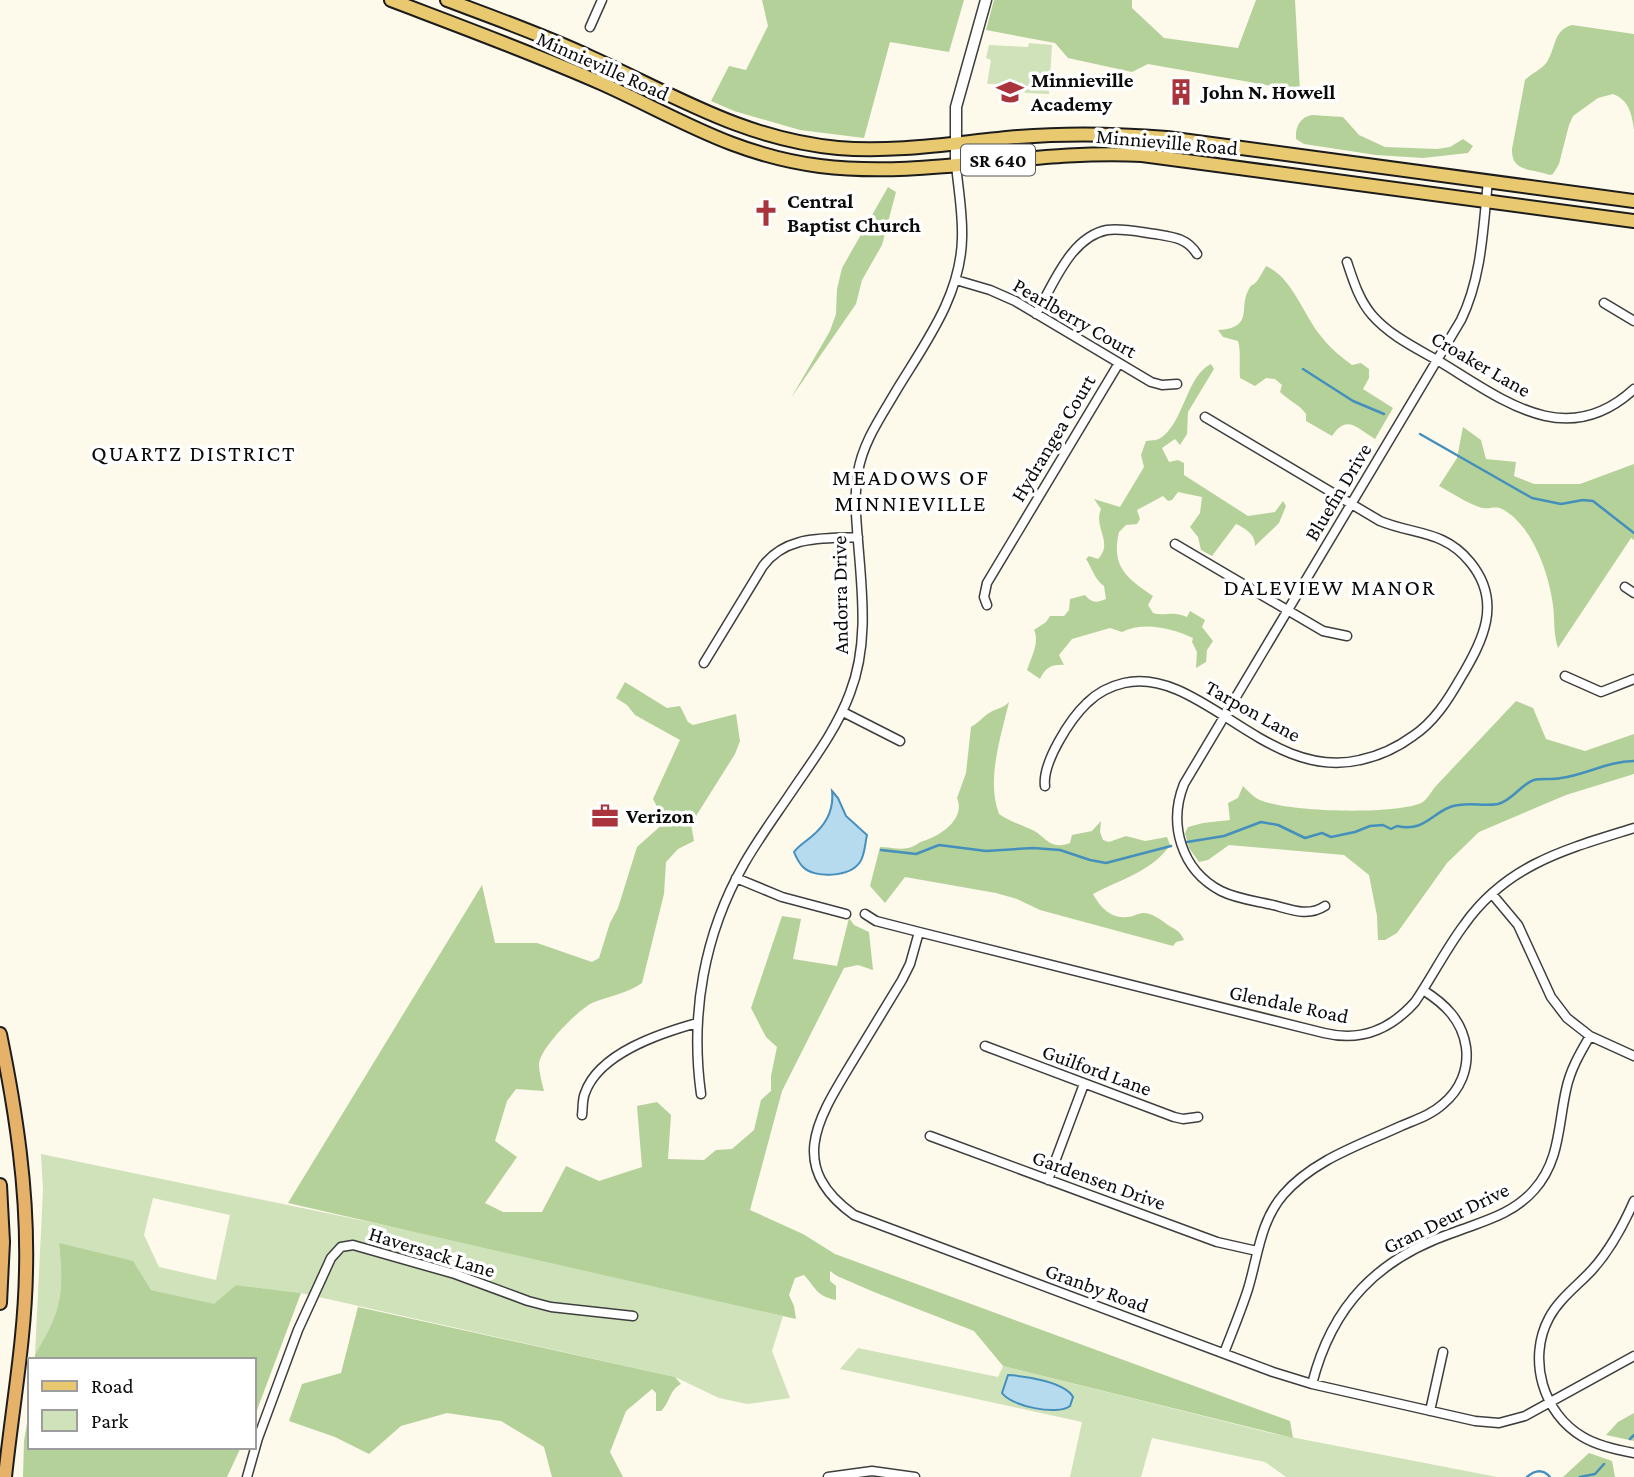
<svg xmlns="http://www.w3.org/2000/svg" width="1634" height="1477" font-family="'Crimson Pro',serif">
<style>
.green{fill:#cfe2b9;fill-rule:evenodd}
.forest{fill:#b4d19a}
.water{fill:#b6daee;stroke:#458fbc;stroke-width:2}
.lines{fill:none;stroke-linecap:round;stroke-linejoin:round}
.stream{stroke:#458fbc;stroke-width:2.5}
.minor-casing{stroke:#3e3e3e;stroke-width:11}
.tertiary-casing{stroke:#3e3e3e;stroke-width:13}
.primary-casing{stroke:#1c1c1c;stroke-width:16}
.trunk-casing{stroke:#1c1c1c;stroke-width:16}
.minor{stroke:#fff;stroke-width:8}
.tertiary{stroke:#fff;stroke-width:10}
.primary{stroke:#e8c970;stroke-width:12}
.trunk{stroke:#e6b26a;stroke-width:12}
.labels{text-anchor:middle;stroke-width:7;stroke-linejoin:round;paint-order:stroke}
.shield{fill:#fff;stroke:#545454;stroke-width:2}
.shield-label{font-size:19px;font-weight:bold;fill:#0b0b0b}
.street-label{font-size:21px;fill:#0b0b0b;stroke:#fff}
.poi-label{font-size:21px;font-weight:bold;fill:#0b0b0b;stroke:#fff;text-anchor:start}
.neighbourhood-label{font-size:23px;letter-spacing:2px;fill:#0b0b0b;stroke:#fff}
</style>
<rect width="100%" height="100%" fill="#fdf9eb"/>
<path class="green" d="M1029 43 1052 45 1049 94 1025 93 1023 83 987 84 991 60 986 58 989 45 1028 47Z
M41 1154 437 1236 783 1316 772 1351 790 1398 747 1404 719 1398 675 1377 301 1293 236 1285 215 1305 151 1290 59 1243C61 1267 64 1293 55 1315 50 1329 42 1342 35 1355L43 1190ZM153 1198 230 1215 216 1280 159 1267 144 1235Z
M858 1348 998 1377 1003 1366 1270 1433 1497 1477H1286L1265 1462 1152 1438 1141 1477H1070L1082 1422 840 1369Z"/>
<path class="forest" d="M762 0H964L949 52 890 42 864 138 800 130 734 111 711 101 729 66 746 70 768 26Z
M994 0H1132V8L1164 38 1238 48 1256 0H1295L1300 91 1148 64 1132 72 1068 58 1055 43 986 30Z
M1572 25 1634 34V130C1632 114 1629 100 1613 94L1598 98 1573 116 1569 125 1559 164 1553 174 1550 175C1532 168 1511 173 1512 149L1525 80C1532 73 1541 70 1547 62 1556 48 1553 30 1572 25Z
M1312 115 1343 117 1359 135 1385 147 1437 149 1450 147 1463 139 1473 146 1468 153 1423 158 1376 155 1304 144 1296 139C1295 127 1300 117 1312 115Z
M888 187 896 192 882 245 862 280 856 304 791 398 830 331 836 314 837 289 842 268Z
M1266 266C1292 277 1303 314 1320 335 1329 347 1340 356 1352 365L1361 363 1369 369V378L1363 389 1393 408 1375 439C1356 428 1347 414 1332 436L1306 421V414C1299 404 1289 401 1280 392L1282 385 1275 379 1266 378 1255 386 1240 378C1239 366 1241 350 1238 341L1223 337 1218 330C1255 328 1238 307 1249 289 1253 282 1251 288 1257 281 1260 277 1263 271 1266 266Z
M1211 364 1214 369 1188 412 1187 434 1180 445 1175 439 1162 448 1169 462 1178 460 1184 463V475L1248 516 1275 512 1283 501 1286 506 1279 523 1255 546C1256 535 1245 528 1236 524L1212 556 1201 550 1198 537 1190 527 1200 513 1202 497 1178 492 1172 500 1168 501 1163 496 1137 510 1140 519 1137 524 1126 525 1119 532C1111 566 1126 578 1153 596L1148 605 1153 613C1166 617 1172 610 1187 617L1190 611 1205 620 1202 627 1213 641 1207 650 1206 662 1196 668 1197 652 1192 642 1193 638C1172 628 1143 621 1122 632L1110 628 1072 639 1059 655 1064 665C1052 664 1045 668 1040 679L1027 670C1031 658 1040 642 1034 630L1046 622 1050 616H1064L1069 610 1070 599 1085 595C1092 603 1096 603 1106 599L1104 586C1095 580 1092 568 1086 559L1089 556 1098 559C1114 542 1093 528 1101 509L1094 499 1120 507 1144 467 1141 455 1146 441C1152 440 1157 441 1162 437 1184 421 1187 375 1211 364Z
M1463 427 1481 440 1486 459 1516 462 1514 476 1534 484H1580L1634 464V540L1631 538 1558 648C1553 633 1555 620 1553 605 1549 574 1533 527 1504 510 1496 505 1492 509 1483 508 1472 506 1450 492 1439 486L1457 458Z
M625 682 667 708 680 706 688 722 693 725 736 714 740 741 735 754 691 824 694 841 678 849 666 862 664 894 642 983C626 994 609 996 592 1003 578 1010 540 1048 539 1064 539 1072 542 1083 544 1091L516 1089 507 1101 495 1141 517 1157 485 1203 503 1212H542L566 1166 599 1181 642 1167 637 1106 657 1102 671 1115 668 1159 704 1160 716 1150 732 1149 754 1130 761 1100 771 1091V1076L777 1047 766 1037 751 1008 782 916 801 919 793 959 837 966 849 918 854 925 869 932 873 970 858 965 844 968 782 1091 750 1210 803 1234 835 1254 1290 1421 1293 1438 1003 1366 974 1331 874 1292 837 1276 830 1271V1281L836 1286V1300C816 1296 816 1288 804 1275L795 1278 789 1295 794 1306 796 1319 288 1203 482 885 495 943H537L592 962 599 958 610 923 618 908 637 847 665 822 653 799 680 740 635 715 627 705 616 698Z
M1516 701 1533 708 1546 739 1585 751 1634 734V774L1566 795 1479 832 1447 863 1397 933 1385 940H1378L1377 916 1369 875 1344 855 1229 845 1208 860 1199 862 1189 848 1185 833 1188 827 1203 823 1230 820 1228 803 1238 798 1243 786C1248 791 1253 797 1260 800 1287 812 1394 815 1421 803 1427 800 1431 792 1435 787Z
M1009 702C1001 736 986 780 999 814 1009 821 1019 824 1030 829 1046 835 1048 851 1070 843L1072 835 1092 831 1101 821 1100 832 1103 840 1109 842 1126 836 1145 841 1167 837 1170 845C1153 871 1119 880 1093 894 1100 907 1111 919 1127 917 1133 917 1138 913 1143 913 1153 913 1161 920 1168 925 1176 930 1180 931 1184 940L1176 942 1173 946 1040 910 1017 899 996 893 905 877 885 903 870 886 880 847C889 847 899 850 908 848 914 847 918 843 923 841 940 836 966 819 957 798L966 773 971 727C978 723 983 717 989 713 996 708 1003 709 1009 702Z
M59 1243 133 1261 151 1290 214 1304 236 1285 301 1293 254 1418V1360H35V1355C42 1342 50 1329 55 1315 64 1292 61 1266 59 1243Z
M358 1307 675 1377 681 1384C669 1390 670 1403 661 1411H656V1393L652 1389 626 1411 610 1452 623 1477H552L544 1447 501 1421 447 1413 401 1426 369 1454 335 1437 289 1421 302 1384 341 1373Z
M30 1405V1447H241L227 1477H23L24 1441Z
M1634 1413V1441L1606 1435 1618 1422Z
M1589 1453 1612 1461 1615 1477H1563Z"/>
<path class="water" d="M832 791 838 798 846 816 867 835C865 843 865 855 860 862 850 877 815 879 803 867 799 863 796 857 794 852 798 846 805 842 811 837 826 825 834 809 832 791Z
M1008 1375C1025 1376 1065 1382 1073 1397L1070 1406C1057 1416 1011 1406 1002 1393Z"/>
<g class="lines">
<path class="stream" d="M1303 369 1353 401 1384 414
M1420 434 1532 498 1561 504 1583 500 1593 501 1634 533
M1187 842 1224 836 1261 822 1278 825 1305 838 1322 833 1331 837 1355 832 1370 826 1383 825 1391 829 1397 826C1424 832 1430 815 1450 807 1468 801 1482 807 1498 804 1512 801 1521 784 1534 780 1542 778 1552 780 1561 778 1586 775 1608 761 1634 761
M881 850 916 854 939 845 986 851 1033 848 1060 850 1090 860 1106 863 1171 846
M1630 1439 1634 1435
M1527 1477C1535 1470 1543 1469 1550 1477
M1580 1477 1595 1474 1604 1464"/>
<defs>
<path id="minor" d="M590 27 602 0
M1347 262C1353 280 1359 300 1372 315 1390 336 1418 349 1442 363 1504 401 1567 451 1634 389
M956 280 990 290 1015 301 1151 382 1162 385 1177 384
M1604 303 1634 321
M1036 314C1053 286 1070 237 1107 230 1123 228 1140 232 1155 234 1173 237 1187 238 1197 254
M1175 544 1323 631 1347 636
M1625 587 1634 593
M987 605 984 597 987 583 1119 363
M704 663 763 566C786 535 823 539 858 537
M1565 676 1601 692 1634 679
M843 712 900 741
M1045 786C1042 763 1070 719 1087 703 1097 693 1111 686 1124 683 1200 666 1267 782 1360 760 1379 756 1398 747 1413 736 1434 722 1448 700 1460 679 1483 641 1503 602 1470 562 1444 530 1414 535 1380 521L1205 417
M736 878 782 897 846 914
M1492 894 1518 925 1551 997 1567 1018 1590 1036 1634 1056
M1325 906C1308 917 1292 910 1273 905 1256 901 1237 899 1221 891 1181 870 1168 824 1184 784L1461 320C1482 277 1483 228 1488 181
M865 914 876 921 919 932 1324 1033C1361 1042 1390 1030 1415 1002 1432 977 1446 949 1464 925 1507 864 1567 849 1634 828
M919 932 910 964 902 980C885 1008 868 1036 851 1064 817 1120 787 1167 854 1215L1273 1372 1312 1384 1475 1421 1499 1423 1525 1416 1634 1356
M985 1046 1174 1117 1183 1119 1198 1117
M701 1094C690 1014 704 934 744 864 757 841 773 819 788 797 810 764 836 731 850 693 869 644 862 592 858 541 856 518 854 495 858 472 863 442 881 417 896 391 925 343 961 296 962 238 963 213 958 188 956 164
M582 1115C583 1108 582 1100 585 1093 599 1053 661 1033 697 1023
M930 1136 1217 1242 1257 1251
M1048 1180 1084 1084
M1634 1201C1623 1226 1610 1250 1592 1270 1577 1286 1559 1299 1549 1318 1527 1359 1543 1414 1583 1437 1598 1446 1617 1450 1634 1453
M1224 1353C1232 1332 1241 1311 1248 1289 1258 1256 1260 1222 1283 1195 1313 1160 1360 1145 1401 1126 1415 1120 1431 1115 1443 1104 1460 1090 1469 1069 1466 1047 1462 1020 1445 1004 1423 990
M1312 1384C1332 1305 1378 1258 1455 1232 1484 1221 1513 1214 1534 1190 1560 1161 1558 1126 1566 1090 1570 1070 1580 1053 1590 1036
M1430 1411 1443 1352
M247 1477 258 1438 298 1330 331 1258 341 1247 353 1245 455 1274 528 1301 551 1307 633 1316
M828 1477 872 1471 915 1477"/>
<path id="tertiary" d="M956 164V107L986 0"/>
<path id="primary" d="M391 0C462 27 533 53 603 84 678 118 734 155 820 166 925 179 1035 149 1142 155L1634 221
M447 0C495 18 543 35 590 57 674 95 743 139 838 148 898 153 959 142 1018 137 1068 133 1117 134 1167 138L1634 201"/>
<path id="trunk" d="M0 1034C16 1112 28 1191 26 1271 25 1339 12 1409 5 1477
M0 1185 3 1242 0 1303"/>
</defs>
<use href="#minor" class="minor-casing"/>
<use href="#tertiary" class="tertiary-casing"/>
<use href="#primary" class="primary-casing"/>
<use href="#trunk" class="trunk-casing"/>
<use href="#minor" class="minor"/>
<use href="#tertiary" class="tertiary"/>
<use href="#primary" class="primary"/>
<use href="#trunk" class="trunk"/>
</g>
<defs>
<symbol id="school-bare" viewBox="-9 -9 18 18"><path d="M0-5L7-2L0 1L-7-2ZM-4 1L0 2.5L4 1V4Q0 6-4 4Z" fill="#a9343c" stroke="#fff" stroke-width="2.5" paint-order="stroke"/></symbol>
<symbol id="building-bare" viewBox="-9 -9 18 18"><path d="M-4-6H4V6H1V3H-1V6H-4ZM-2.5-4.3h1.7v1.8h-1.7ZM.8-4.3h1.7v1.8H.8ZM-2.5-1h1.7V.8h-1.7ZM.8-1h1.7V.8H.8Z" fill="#a9343c" stroke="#fff" stroke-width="2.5" paint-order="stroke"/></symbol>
<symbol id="church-bare" viewBox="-9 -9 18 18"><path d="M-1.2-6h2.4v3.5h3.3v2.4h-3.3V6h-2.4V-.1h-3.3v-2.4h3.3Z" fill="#a9343c" stroke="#fff" stroke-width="2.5" paint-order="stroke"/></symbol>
<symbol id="office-bare" viewBox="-9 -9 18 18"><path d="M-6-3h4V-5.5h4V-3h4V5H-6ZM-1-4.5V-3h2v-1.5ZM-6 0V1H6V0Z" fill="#a9343c" stroke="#fff" stroke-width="2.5" paint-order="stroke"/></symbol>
</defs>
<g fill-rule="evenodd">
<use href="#school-bare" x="991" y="73" width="38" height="38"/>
<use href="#building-bare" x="1162" y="73" width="38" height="38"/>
<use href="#church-bare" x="747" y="194" width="38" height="38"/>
<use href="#office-bare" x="586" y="797" width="38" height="38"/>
</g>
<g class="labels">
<rect class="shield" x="961" y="144.5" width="74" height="31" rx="5"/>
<g class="shield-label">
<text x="998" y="167">SR 640</text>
</g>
<g class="street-label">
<text transform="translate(603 66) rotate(24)" y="7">Minnieville Road</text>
<text transform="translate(1167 142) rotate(5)" y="7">Minnieville Road</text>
<text transform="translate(1075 318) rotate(30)" y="7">Pearlberry Court</text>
<text transform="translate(1481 364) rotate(30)" y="7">Croaker Lane</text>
<text transform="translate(1053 438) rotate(-59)" y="7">Hydrangea Court</text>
<text transform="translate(1338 492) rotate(-59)" y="7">Bluefin Drive</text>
<text transform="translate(840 595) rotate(-91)" y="7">Andorra Drive</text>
<text transform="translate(1253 711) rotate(29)" y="7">Tarpon Lane</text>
<text transform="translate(1289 1004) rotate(12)" y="7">Glendale Road</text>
<text transform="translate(1097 1070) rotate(20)" y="7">Guilford Lane</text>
<text transform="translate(1099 1180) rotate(20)" y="7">Gardensen Drive</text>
<text transform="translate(1446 1218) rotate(-26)" y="7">Gran Deur Drive</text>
<text transform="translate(432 1252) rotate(17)" y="7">Haversack Lane</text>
<text transform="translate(1097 1288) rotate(20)" y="7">Granby Road</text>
</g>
<g class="poi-label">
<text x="1031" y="87">Minnieville<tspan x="1031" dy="24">Academy</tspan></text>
<text x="1202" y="99">John N. Howell</text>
<text x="787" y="208">Central<tspan x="787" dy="24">Baptist Church</tspan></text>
<text x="626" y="823">Verizon</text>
</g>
<g class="neighbourhood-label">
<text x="194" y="461">QUARTZ DISTRICT</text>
<text x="911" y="485">MEADOWS OF<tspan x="911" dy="26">MINNIEVILLE</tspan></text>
<text x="1330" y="595">DALEVIEW MANOR</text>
</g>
</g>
<rect x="28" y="1358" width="228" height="91" fill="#ffffff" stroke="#9d9d9d" stroke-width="2"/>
<rect x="42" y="1381" width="35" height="10" fill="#e8c970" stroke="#9d9d9d" stroke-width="2"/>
<text x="91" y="1393" font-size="21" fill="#0b0b0b">Road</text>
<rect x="42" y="1410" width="35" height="21" fill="#cfe2b9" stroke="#9d9d9d" stroke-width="2"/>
<text x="91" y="1428" font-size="21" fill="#0b0b0b">Park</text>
</svg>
